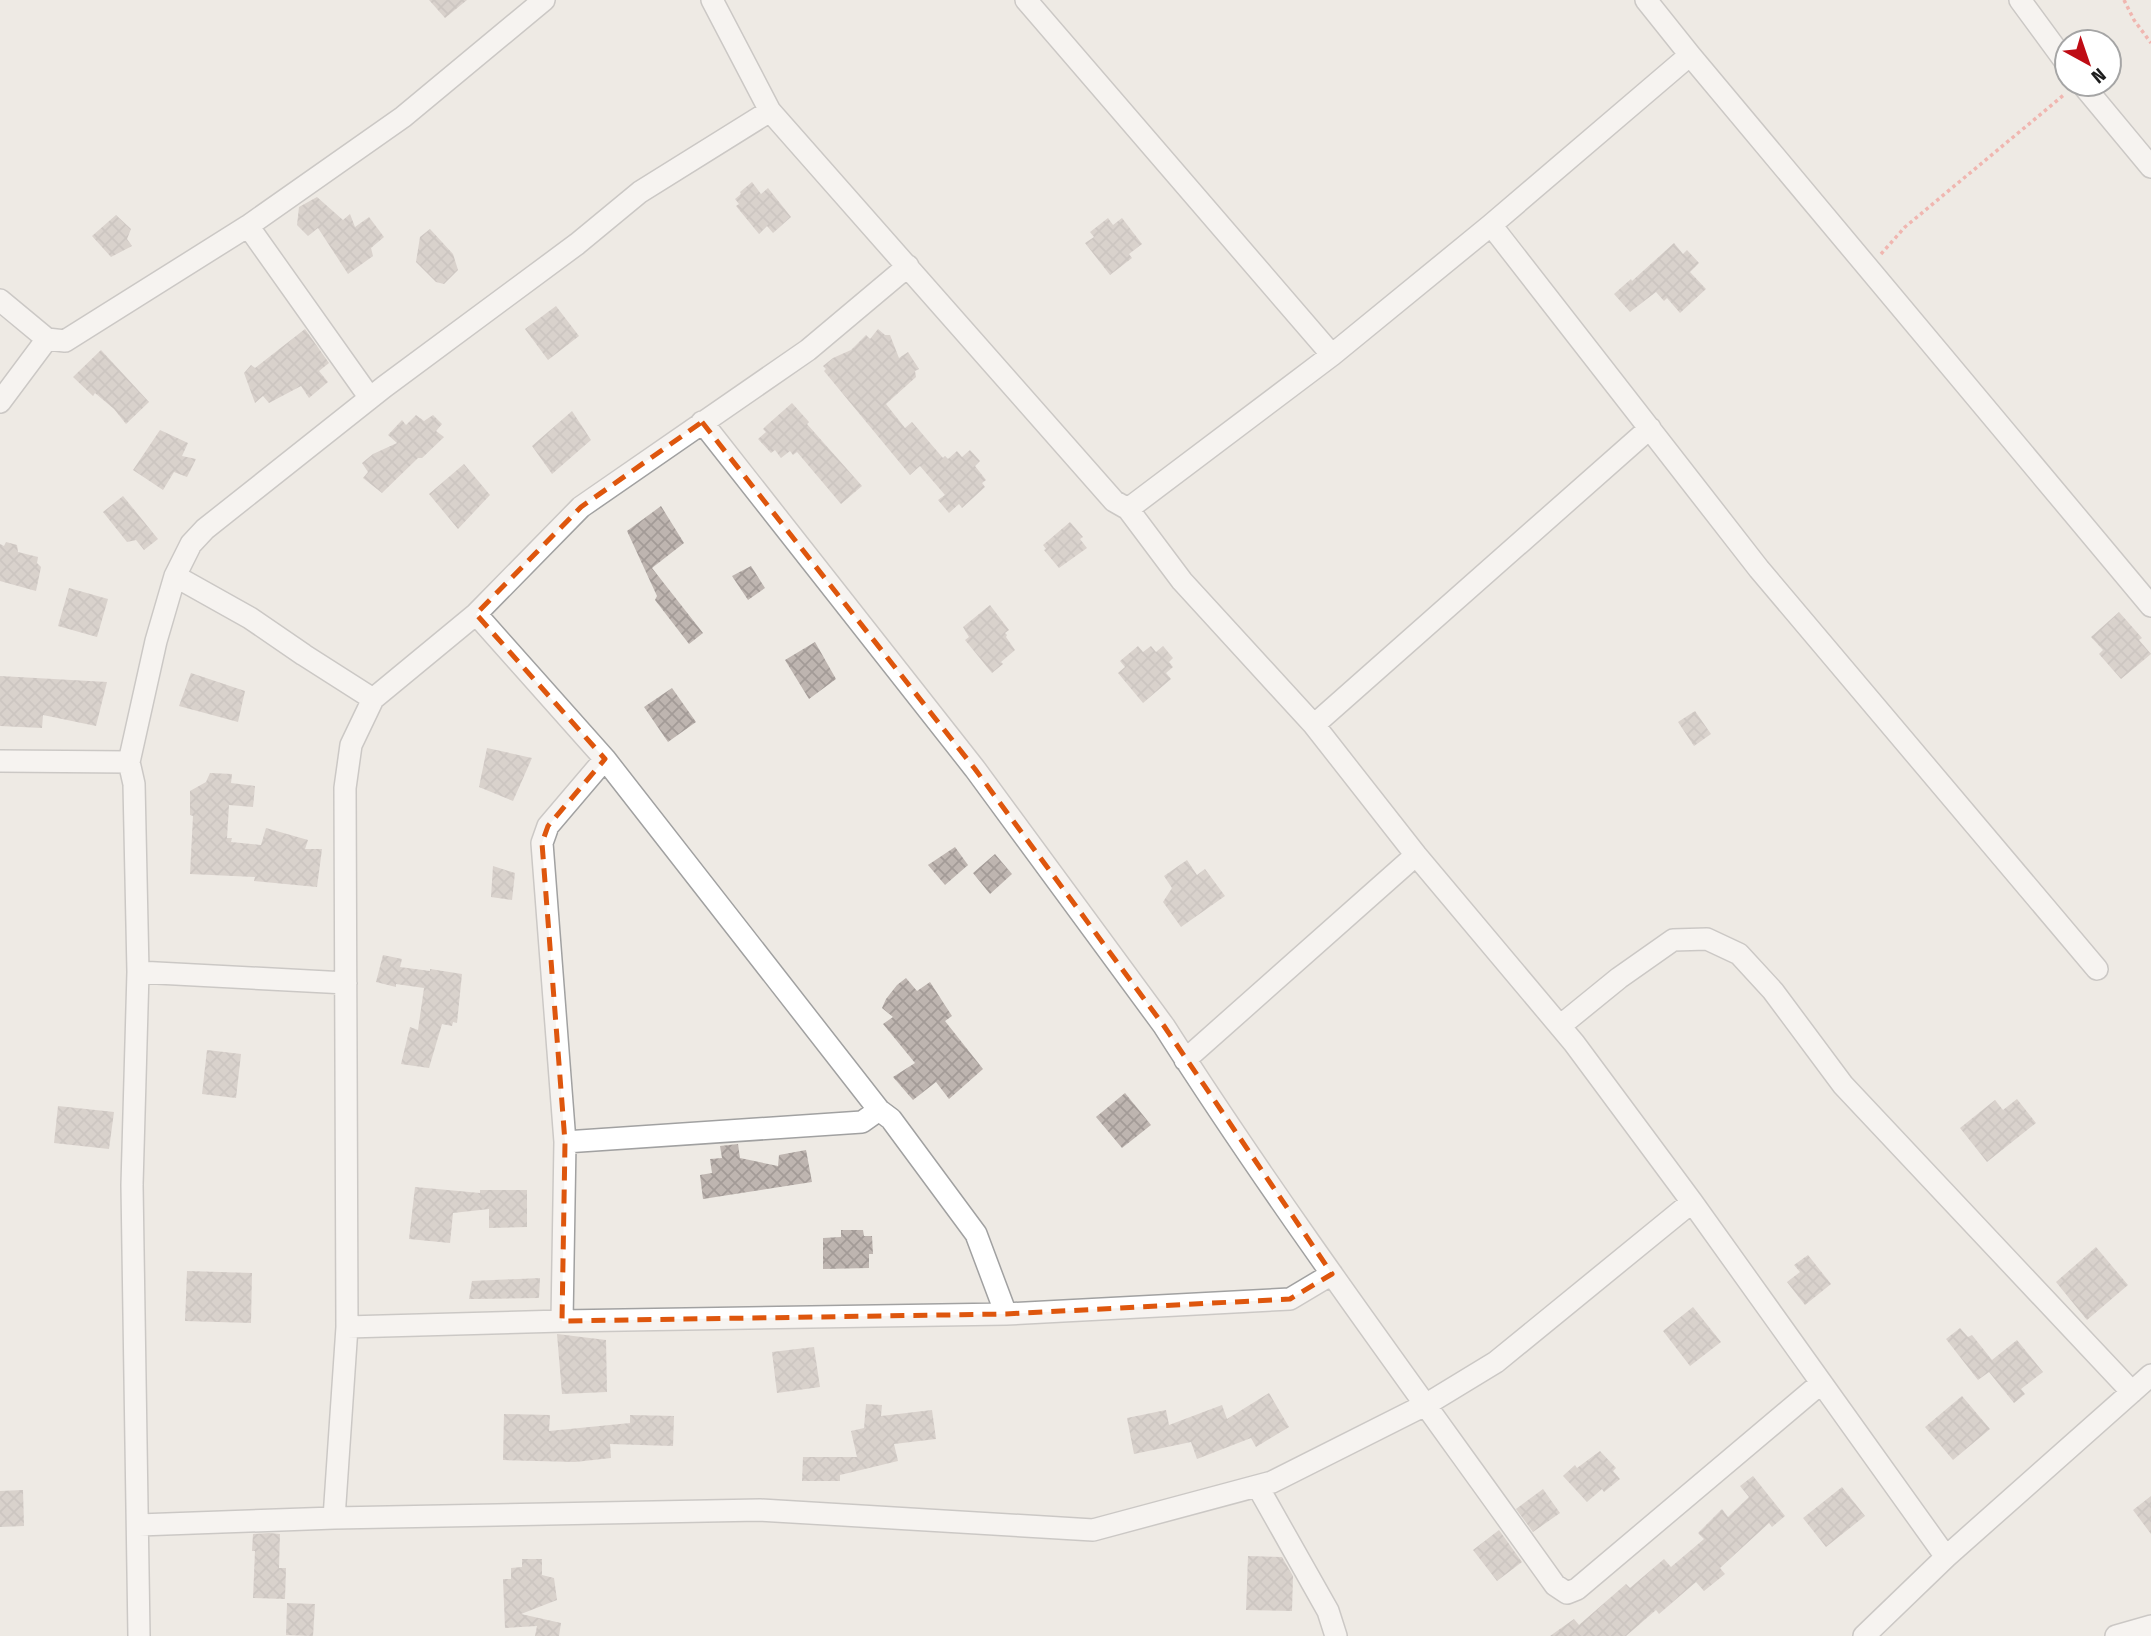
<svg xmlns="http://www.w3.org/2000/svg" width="2151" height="1636" font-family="'Fira Sans Condensed',sans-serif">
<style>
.building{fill:url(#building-cross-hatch)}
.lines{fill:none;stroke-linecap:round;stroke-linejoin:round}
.minor-casing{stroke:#a1a1a1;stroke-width:24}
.path{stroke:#f17871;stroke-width:3.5;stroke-dasharray:3.5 3.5;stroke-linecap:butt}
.minor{stroke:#fff;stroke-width:21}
.marked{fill:none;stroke:#de560d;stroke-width:5;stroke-dasharray:14 9;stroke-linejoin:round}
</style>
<defs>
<pattern id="building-cross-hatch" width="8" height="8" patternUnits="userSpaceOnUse" patternTransform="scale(1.75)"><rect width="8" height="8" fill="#beb5b0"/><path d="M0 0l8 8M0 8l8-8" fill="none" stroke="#a39b97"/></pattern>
</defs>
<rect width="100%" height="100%" fill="#eeeae4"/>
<path class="building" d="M429 0H467L445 18Z
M752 182 761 194 768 188 791 217 773 233 767 226 759 234 736 206 739 204 735 199 741 194 740 192Z
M317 197 343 220 350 214 355 227 369 217 384 237 371 248 373 256 348 274 318 228 308 236 297 225 299 207Z
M116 215 131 229 127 239 132 246 111 257 92 236Z
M1108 218 1113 225 1122 218 1142 244 1129 254 1132 258 1110 275 1085 243 1094 237 1090 232Z
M430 229 453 254 458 270 444 284 436 282 416 262 420 237Z
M1674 243 1683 254 1687 250 1699 263 1690 272 1706 289 1680 313 1667 298 1664 301 1656 292 1630 312 1614 294 1631 279 1632 281Z
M556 306 579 336 548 360 525 329Z
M305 329 329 363 319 371 328 382 309 398 301 386 269 403 263 396 255 403 244 373 251 365 255 368Z
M878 329 885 335H890L899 358 908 352 919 369 915 371 916 377 886 404 905 428 912 422 943 458 945 456 948 459 957 451 962 457 970 450 980 461 975 466 986 480 982 483 985 487 962 508 959 504 949 513 938 500 945 495 920 466 910 475 824 371 826 369 823 366 833 358 851 350 866 335 870 339Z
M101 350 149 402 126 424 114 409 95 393 93 396 73 377Z
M792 403 809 422 807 424 862 486 841 504 797 452 793 455 790 451 781 458 775 450 771 453 758 439 766 432 763 429 767 425Z
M572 411 591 440 552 474 532 446Z
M416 415 424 421 433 415 442 424 436 431 444 437 422 458H418L382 493 363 478 368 472 362 463 373 454 397 443 388 435 402 420 406 425Z
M160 430 188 443 182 456 196 459 187 477 174 472 163 490 133 470Z
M464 464 490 495 458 529 429 494Z
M123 496 158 539 144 550 136 540 127 542 103 512Z
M661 506 684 543 652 568 703 633 689 644 655 600 657 596 627 531Z
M1070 522 1083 537 1080 539 1087 548 1059 568 1044 550 1046 549 1043 545Z
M6 542 17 545 18 552 38 557 37 563 41 567 36 591 0 581V544L4 546Z
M751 566 765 588 748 600 732 576Z
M69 588 108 599 97 637 58 626Z
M990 605 1009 630 1005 633 1007 635 1006 637 1015 650 1001 662 1003 664 992 673 965 640 969 637 963 627Z
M2119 612 2142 638 2139 640 2151 654 2121 679 2099 654 2103 650 2091 637Z
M815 642 836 679 809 699 785 660Z
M1138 646 1143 652 1151 646 1156 652 1163 646 1173 658 1169 662 1173 667 1166 673 1171 679 1143 703 1118 673 1125 667 1120 661Z
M191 673 245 691 238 722 179 706Z
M0 676 107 682 96 726 43 715 42 728 0 726Z
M672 688 696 722 668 742 644 707Z
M1695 711 1711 734 1694 746 1678 722Z
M487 748 532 758 513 801 479 787Z
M210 773 232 774 231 783 255 786 253 807 229 805 227 838H232L231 842 261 845 266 828 308 840 305 849H322L317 887 254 881 255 877 190 874 193 816 190 815V791L206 782Z
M955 847 968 865 945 885 928 865Z
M995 854 1012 874 990 894 973 873Z
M1187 860 1197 875 1205 869 1225 896 1181 927 1163 902 1172 888 1164 876Z
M493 866 515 873 512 900 491 897Z
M383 955 402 959 400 967 430 971V969L462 974 457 1023 453 1022 452 1026 442 1024 429 1068 401 1064 410 1027 418 1030 424 988 396 984V987L376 982Z
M906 978 917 991 930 982 952 1016 945 1021 983 1069 949 1099 936 1082 913 1100 893 1077 915 1063 883 1024 893 1017 882 1008 886 999 897 985Z
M207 1050 241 1054 236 1098 202 1094Z
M1125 1093 1151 1125 1122 1148 1096 1117Z
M2017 1099 2036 1123 1987 1162 1960 1128 1995 1100 2003 1110Z
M58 1106 114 1112 109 1149 54 1143Z
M738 1144 740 1158 778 1166 779 1155 806 1150 812 1182 703 1199 700 1175 712 1173 710 1159 722 1158 720 1146Z
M415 1187 480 1193V1190H527V1227L489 1228V1209L453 1213 450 1243 409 1239Z
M841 1230H863L864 1236H872L873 1254H869V1268L823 1269V1238L841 1237Z
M2096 1247 2128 1285 2087 1320 2056 1282Z
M1808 1255 1831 1284 1805 1305 1787 1282 1800 1272 1794 1265Z
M187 1271 252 1273 251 1323 185 1321Z
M540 1278 539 1298 469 1299 472 1281Z
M1693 1307 1721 1342 1690 1366 1663 1331Z
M1960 1328 1968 1337 1972 1335 1992 1360 2017 1340 2043 1372 2021 1389 2025 1394 2014 1403 1989 1372 1978 1380 1946 1339Z
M557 1334 606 1340 607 1392 562 1394Z
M814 1347 820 1387 777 1393 772 1352Z
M1269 1393 1289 1427 1256 1447 1251 1438 1197 1459 1191 1442 1134 1454 1127 1418 1166 1410 1169 1425 1222 1405 1227 1419Z
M1962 1396 1990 1429 1953 1460 1925 1427Z
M866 1404 882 1405 881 1416 932 1410 936 1439 894 1444 898 1461 840 1475V1481H802L803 1457H857L851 1431 864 1428Z
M504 1414 550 1415 549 1431 630 1423V1415L674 1416 673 1446 610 1444 611 1458 575 1462 503 1460Z
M1600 1451 1616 1468 1613 1471 1620 1479 1604 1492 1602 1489 1587 1502 1563 1476 1575 1465 1577 1468Z
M1753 1476 1785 1516 1772 1527 1769 1523 1720 1568 1725 1574 1704 1591 1696 1582 1659 1614 1656 1610 1626 1636H1550L1574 1619 1579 1625 1626 1584 1630 1588 1664 1559 1671 1567 1704 1539 1698 1533 1722 1509 1728 1517 1749 1497 1740 1486Z
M1842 1487 1865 1516 1826 1547 1803 1518Z
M1543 1489 1560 1513 1533 1532 1516 1509Z
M23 1490 24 1526 0 1527V1491Z
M2151 1496V1534L2133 1510Z
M1499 1530 1522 1562 1497 1581 1473 1550Z
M269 1533 280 1534 279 1568H286L285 1599 253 1598 255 1551H252L253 1534Z
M1248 1556 1282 1557 1293 1576 1292 1611 1246 1610Z
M522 1559H542V1575L554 1578 557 1600 521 1614 561 1623 559 1636H535L537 1626 505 1628 503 1579H511V1568L522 1567Z
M287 1603 315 1604 313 1636 286 1635Z"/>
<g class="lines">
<defs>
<path id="minor" d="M712 0 770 111 1114 501 1128 509 1182 581 1314 725 1416 855 1574 1043 1692 1202 1946 1557
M1026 0 1332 355
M1646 0 1690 55 2151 606
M2020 0 2067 64
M2082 84 2151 167
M1491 225 1759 569 2097 969
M248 226 370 398
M0 300 47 339
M0 402 47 339 65 341 248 226 403 117 544 0
M702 422 975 769 1164 1026C1286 1217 1423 1400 1555 1585L1567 1593 1577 1589 1820 1384
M1128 509 1332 355 1491 225 1690 55
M175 576 250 618 304 655 373 699
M476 614 605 759 879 1110 891 1119 976 1234 1006 1314
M1314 725 1650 428
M0 761 129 762
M138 972 346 983
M1560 1026 1619 978 1673 940 1707 939 1739 954 1773 991 1843 1085 2132 1392
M1185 1060 1416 855
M565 1142 862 1122 879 1110
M562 1321 565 1142 542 843 548 826 605 759
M347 1327 562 1321 1006 1314 1290 1299 1332 1274
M1258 1487 1328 1611 1336 1636
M334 1518 347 1327 345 788 351 745 373 699 476 614 581 507 808 350 908 266
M139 1525 334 1518 760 1510 1093 1530 1272 1482 1427 1404 1496 1362 1692 1202
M139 1636 132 1185 138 972 134 784 129 762 156 641 175 576 191 544 205 529 384 387 577 244 640 192 770 111
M1864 1636 1946 1557 2151 1375
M2116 1636 2151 1626"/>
</defs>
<use href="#minor" class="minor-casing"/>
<path class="path" d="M2124 0 2134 20 2151 43
M1881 254 1905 227 2065 94"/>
<use href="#minor" class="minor"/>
</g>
<path d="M0 0H2151V1636H0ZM702 422 975 769 1164 1026 1332 1274 1290 1299 1006 1314 562 1321 565 1142 542 843 548 826 605 759 476 614 581 507Z" fill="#eeeae4" fill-opacity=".55" fill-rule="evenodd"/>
<path class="marked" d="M702 422 975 769 1164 1026 1332 1274 1290 1299 1006 1314 562 1321 565 1142 542 843 548 826 605 759 476 614 581 507Z"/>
<g transform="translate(2088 63) rotate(140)"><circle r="33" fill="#ffffff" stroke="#a5a5a5" stroke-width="2"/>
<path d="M0-5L12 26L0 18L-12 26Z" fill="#bf0c15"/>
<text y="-10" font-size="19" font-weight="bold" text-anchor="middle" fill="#1d1d1d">N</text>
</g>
</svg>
